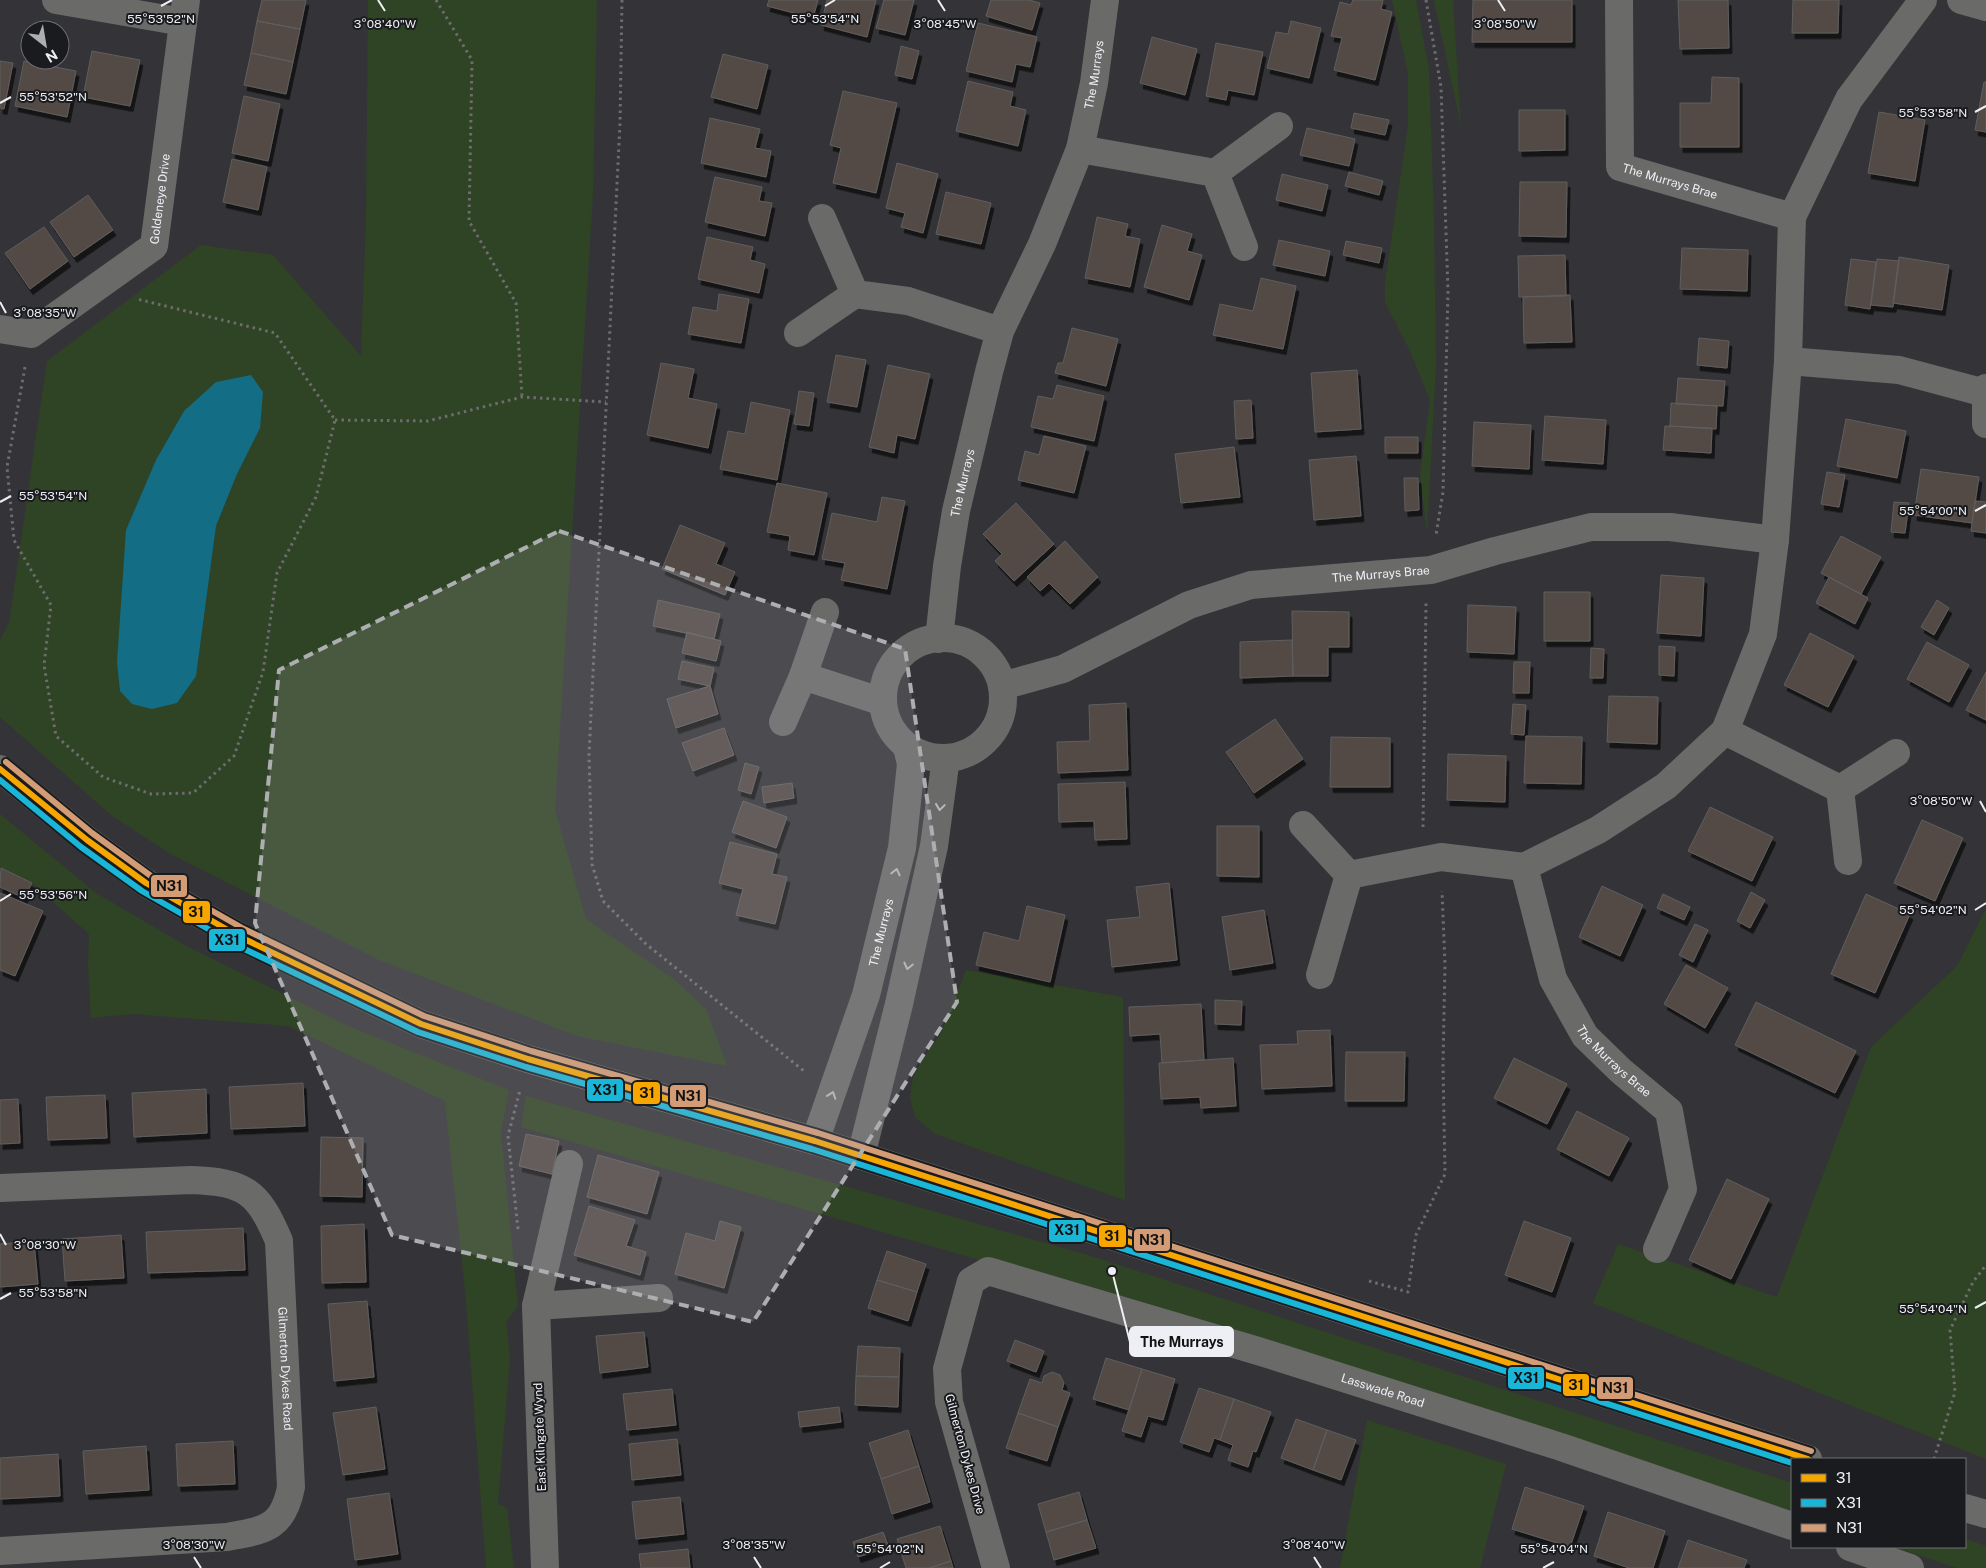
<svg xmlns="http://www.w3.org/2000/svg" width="1986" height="1568" font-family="'Public Sans',sans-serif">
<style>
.green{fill:#2f4424;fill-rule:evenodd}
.water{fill:#136d84}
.building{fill:#534a45;stroke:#5f5e5f;filter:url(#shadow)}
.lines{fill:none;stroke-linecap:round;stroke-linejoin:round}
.path{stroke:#6d6c6e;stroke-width:3;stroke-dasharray:2.5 4;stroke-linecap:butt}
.minor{stroke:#6a6a69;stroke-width:28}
.bus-1-casing{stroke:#1a1b1e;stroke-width:10}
.bus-2-casing{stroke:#1a1b1e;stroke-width:10}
.bus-3-casing{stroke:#1a1b1e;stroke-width:10}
.bus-1{stroke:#f7a600;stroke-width:6}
.bus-2{stroke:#1ab6d8;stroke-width:6}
.bus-3{stroke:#d39c74;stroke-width:6}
.oneway{stroke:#b9babc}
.marked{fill:#adaeb2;fill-opacity:0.2;stroke:#adaeb2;stroke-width:4;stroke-dasharray:10 6;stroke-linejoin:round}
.ticks{fill:none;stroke:#eeeff4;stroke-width:2}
.labels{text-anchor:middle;stroke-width:4;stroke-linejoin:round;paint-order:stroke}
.street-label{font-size:12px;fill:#eeeff4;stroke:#1a1b1e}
.ticks-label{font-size:12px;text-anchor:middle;fill:#eeeff4;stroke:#1a1b1e;stroke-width:4;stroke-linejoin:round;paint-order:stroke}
.leader{fill:none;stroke:#eeeff4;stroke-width:2}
.callout-dot{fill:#eeeff4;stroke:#1a1b1e;stroke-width:2}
.callout{fill:#eeeff4;stroke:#eeeff4;stroke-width:2}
.callout-label{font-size:14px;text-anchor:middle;font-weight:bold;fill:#111}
.line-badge{stroke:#1a1b1e;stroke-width:2}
.pale-badge-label{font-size:14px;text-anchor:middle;font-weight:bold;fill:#111}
</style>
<defs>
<filter id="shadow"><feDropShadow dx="3" dy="5.5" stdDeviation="0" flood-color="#0009"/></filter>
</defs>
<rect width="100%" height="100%" fill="#343438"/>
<path class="green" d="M368 0H597L593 193 555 810 586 919 675 980 706 1009 727 1066 577 1036 379 960 169 853 111 815 0 717V640L9 623 47 361 201 245 273 255 361 356 366 219ZM184 411 260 428 237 474 216 526 196 676 126 530 156 460Z
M1392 0H1416L1429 69 1434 220 1436 364 1427 534 1420 475 1430 400 1410 351 1385 302V283L1408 126V74Z
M1434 0H1453L1461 126Z
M0 814 96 893 188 947 348 1026 509 1090 501 1132 518 1306 506 1322 510 1358 498 1504 507 1508 514 1568H486L466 1301 445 1101 288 1026 133 1014 91 1018 88 966 89 934 32 883 0 868Z
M1986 909V1459L1593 1303 1618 1244 1777 1297 1871 1047 1957 966Z
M966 970 1123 997 1125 1200 935 1134 915 1117 910 1098 913 1078 925 1055 940 1035Z
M526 1096 1088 1255 1792 1483V1513L1399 1382 521 1127Z
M1367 1420 1506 1464 1480 1568H1340Z
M1965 1539 1986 1546V1568H1957L1893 1547H1965Z"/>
<path class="water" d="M251 375 263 392 260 428 237 474 216 526 196 676 177 703 152 709 132 704 120 691 117 662 126 530 156 460 184 411 216 382Z"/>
<path class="building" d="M262 0H306L300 29 257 21Z
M769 0H818L813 18 767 6Z
M827 0H876L867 37 821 25Z
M884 0H914L905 35 876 28Z
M991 0H1029L1040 3 1032 30 986 16Z
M1353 0H1383L1381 9 1392 12 1375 80 1334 70 1342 38 1331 36 1340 2 1351 5Z
M1473 0H1572V42H1472Z
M1678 0H1728L1729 48 1680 49Z
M1793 0H1839L1838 33H1792Z
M257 21 300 29 293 62 251 53Z
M1291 21 1321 28 1309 78 1267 68 1276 32 1288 34Z
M978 23 1037 37 1030 67 1016 64 1012 82 966 71Z
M1152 37 1197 49 1185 95 1140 83Z
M1216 43 1263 52 1254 95 1228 90 1226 100 1206 96Z
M901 46 919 51 912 79 895 75Z
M92 51 140 60 130 106 83 97Z
M251 53 293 62 286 94 244 85Z
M723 54 768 65 757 109 711 97Z
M0 61 13 63 4 109 0 108Z
M24 61 76 71 67 117 15 106Z
M1712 77 1739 78V147H1680V103H1711Z
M968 81 1013 92 1010 106 1026 110 1018 146 956 131Z
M1984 82H1986V132L1975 130Z
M843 91 897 103 876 193 833 183 841 148 830 145Z
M244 96 280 104 268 161 232 153Z
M1519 110H1565V150L1519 151Z
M1879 112 1925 120 1915 181 1868 173Z
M1354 113 1389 120 1385 135 1351 128Z
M710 118 760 129 755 148 771 151 766 177 701 163Z
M1307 128 1355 139 1349 166 1300 155Z
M232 159 267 167 258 210 223 202Z
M897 163 938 174 923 233 901 227 905 213 886 208Z
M1349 172 1383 181 1379 195 1345 186Z
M1282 174 1328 185 1322 211 1276 200Z
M715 177 762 187 759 201 772 203 765 236 705 222Z
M1520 182H1567L1566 237 1519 236Z
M946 192 991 203 981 244 936 234Z
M88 195 113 230 74 257 50 222Z
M1097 217 1128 224 1125 236 1140 239 1130 287 1085 278Z
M1162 225 1192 234 1187 251 1202 255 1189 300 1144 287Z
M44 227 68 261 30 289 5 253Z
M707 237 753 247 750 260 765 264 759 293 698 279Z
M1279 240 1330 251 1325 276 1273 265Z
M1346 241 1382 248 1379 263 1343 255Z
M1682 248 1748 250 1747 291 1680 289Z
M1565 255 1566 296 1519 297 1518 256Z
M1899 257 1949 265 1942 310 1893 303Z
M1851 259 1876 262 1870 309 1845 305Z
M1877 259 1899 261 1893 307 1871 305Z
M1261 278 1296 286 1283 349 1213 335 1220 304 1253 311Z
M719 294 749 299 741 343 688 334 693 307 717 311Z
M1570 295 1572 342 1524 343 1523 297Z
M1072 328 1118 339 1106 386 1055 373 1058 363H1063Z
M1699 338 1729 341 1727 368 1697 365Z
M836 355 866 360 857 407 827 402Z
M661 363 694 369 688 398 717 404 708 448 647 435Z
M888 365 930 374 915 439 897 435 894 453 869 447Z
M1357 370 1361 429 1315 432 1311 373Z
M1678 378 1725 381 1723 406 1676 404Z
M1057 385 1104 396 1094 441 1031 427 1038 396 1053 399Z
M799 391 814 393 809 426 794 424Z
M1251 400 1253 438 1236 439 1234 401Z
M751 402 790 410 777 480 720 469 728 431 745 434Z
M1671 403 1717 406 1716 429 1670 426Z
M1545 416 1606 420 1603 464 1542 460Z
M1846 419 1906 431 1897 478 1837 466Z
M1474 422 1531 425 1529 469 1472 466Z
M1665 426 1712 428 1711 453 1663 450Z
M1044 436 1086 446 1074 493 1018 480 1025 451 1039 455Z
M1385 437H1418V453H1385Z
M1234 447 1240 497 1181 503 1175 454Z
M1356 456 1361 516 1314 520 1309 460Z
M1921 469 1979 477 1972 523 1914 515Z
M1827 472 1845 475 1839 507 1821 504Z
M1404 478H1418L1419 510 1405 511Z
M777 483 827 493 814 555 788 550 790 536 767 532Z
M882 497 905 501 887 589 841 580 845 563 822 559 832 513 877 522Z
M1975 501 1986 502V533L1971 531Z
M1894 502 1909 503 1905 533 1891 532Z
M1016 503 1054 544 1014 581 995 561 1002 554 983 534Z
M680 525 725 543 716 564 735 572 725 595 662 569Z
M1841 536 1881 557 1861 594 1821 573Z
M1065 541 1098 577 1070 604 1049 583 1040 591 1027 577Z
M1661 575 1704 578 1701 636 1657 633Z
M1829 577 1868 598 1855 624 1816 603Z
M1544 592H1590V641H1544Z
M658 600 720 614 714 639 653 626Z
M1937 600 1949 608 1934 635 1921 627Z
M1468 605 1516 607 1514 654 1467 652Z
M1292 611 1349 612V647H1328V676H1293Z
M687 632 721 641 716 661 682 653Z
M1810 633 1854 656 1828 707 1784 685Z
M1292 640 1293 676 1240 678V642Z
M1927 642 1969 665 1949 702 1907 679Z
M1659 646 1675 647 1674 676 1659 675Z
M1591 648 1604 649 1603 678H1590Z
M682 661 714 668 710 686 678 679Z
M1514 662H1530L1529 693H1513Z
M1986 672V720L1966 710Z
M710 686 718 714 676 728 667 699Z
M1609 696 1658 697 1657 744 1607 742Z
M1126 703 1128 770 1058 773 1057 742 1090 741 1089 705Z
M1513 704 1526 705 1524 735 1511 734Z
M1275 719 1303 759 1254 793 1226 752Z
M724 728 734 755 693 771 682 743Z
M1526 736 1582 737 1581 784 1524 783Z
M1331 737 1390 738V787H1330Z
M1448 754 1506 756 1505 802 1447 800Z
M745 763 759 767 751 794 738 790Z
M1125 782 1127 839 1095 840 1094 821 1059 822 1058 784Z
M792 783 794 798 764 803 762 787Z
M743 801 787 817 776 848 732 832Z
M1710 807 1773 837 1752 881 1688 851Z
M1922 820 1963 838 1935 901 1894 883Z
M1217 826H1259V877L1217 876Z
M730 842 777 854 772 874 787 877 775 924 736 915 743 889 719 883Z
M1 868 32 883 24 898 0 887Z
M1169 883 1177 960 1112 967 1107 920 1140 917 1136 887Z
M1602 886 1643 905 1620 956 1579 937Z
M1751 892 1765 900 1750 928 1737 921Z
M0 893 43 911 15 976 0 970Z
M1663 894 1690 907 1684 920 1657 908Z
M1866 894 1910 914 1875 993 1831 974Z
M1027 906 1065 915 1050 982 976 965 984 932 1019 941Z
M1264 910 1273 963 1230 970 1222 917Z
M1695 924 1708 930 1693 962 1679 955Z
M1686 965 1728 988 1705 1028 1664 1004Z
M1215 1000 1242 1001 1241 1025 1215 1024Z
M1756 1002 1856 1051 1835 1093 1735 1045Z
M1201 1004 1204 1060 1162 1063 1160 1034 1130 1036 1129 1007Z
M1330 1030 1332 1086 1262 1089 1260 1045 1298 1044 1297 1031Z
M1346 1052H1405L1404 1101H1345Z
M1233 1058 1236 1106 1201 1108 1200 1097 1161 1099 1159 1063Z
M1514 1058 1567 1084 1547 1124 1494 1098Z
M303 1083 305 1126 231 1129 229 1087Z
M206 1089 207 1133 134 1137 132 1093Z
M105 1095 107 1138 48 1140 46 1097Z
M18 1099 20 1143 0 1144V1100Z
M1577 1111 1629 1138 1609 1176 1557 1149Z
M526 1134 559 1141 552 1174 519 1166Z
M321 1137 363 1138 362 1197 320 1196Z
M598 1155 659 1172 647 1214 587 1197Z
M1727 1179 1769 1199 1731 1279 1689 1260Z
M589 1206 635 1220 626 1246 646 1252 640 1275 574 1255Z
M720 1221 741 1227 724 1288 675 1274 686 1233 715 1241Z
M1524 1221 1571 1238 1552 1292 1505 1275Z
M364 1224 366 1282 322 1283 321 1226Z
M243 1228 245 1270 148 1273 146 1232Z
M121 1235 124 1278 65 1281 62 1239Z
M34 1241 38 1284 0 1287V1244Z
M887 1251 926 1264 917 1292 877 1280Z
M877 1280 917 1292 908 1321 868 1308Z
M367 1301 374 1377 334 1381 328 1304Z
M644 1332 648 1367 600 1373 596 1336Z
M1015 1340 1044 1351 1036 1372 1007 1361Z
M858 1346 900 1348 899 1377 856 1376Z
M1106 1358 1142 1369 1129 1410 1093 1399Z
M1142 1369 1175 1379 1163 1420 1148 1416 1141 1437 1122 1431Z
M1052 1372 1060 1375 1064 1383 1062 1390 1070 1393 1058 1427 1018 1413 1030 1379 1042 1383 1044 1376Z
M856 1376 899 1377 898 1407 855 1405Z
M1199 1388 1234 1399 1220 1440 1214 1438 1209 1452 1180 1442Z
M672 1389 676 1425 627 1430 623 1394Z
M1234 1399 1271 1412 1256 1452 1253 1451 1248 1467 1228 1460 1233 1445 1220 1440Z
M376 1407 385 1469 343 1475 333 1413Z
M839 1407 841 1422 800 1427 798 1412Z
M1018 1413 1058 1427 1047 1461 1006 1448Z
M1296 1419 1327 1430 1313 1470 1281 1458Z
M908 1430 919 1466 881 1479 869 1443Z
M1327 1430 1356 1440 1341 1480 1313 1470Z
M677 1439 681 1475 632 1480 629 1444Z
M233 1441 235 1484 178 1486 176 1444Z
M146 1446 149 1490 86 1494 83 1451Z
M58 1454 60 1496 0 1499V1458Z
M919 1466 930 1502 892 1514 881 1479Z
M1525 1487 1584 1506 1570 1547 1512 1529Z
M1079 1492 1087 1520 1046 1532 1038 1504Z
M389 1493 398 1554 355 1560 347 1499Z
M680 1497 684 1534 636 1539 632 1502Z
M1608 1512 1665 1531 1653 1568H1629L1594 1556Z
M1087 1520 1096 1548 1054 1560 1046 1532Z
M940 1526 951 1561 929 1568H906L897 1539Z
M883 1532 889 1547 858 1557 853 1542Z
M1688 1540 1747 1560 1744 1568H1678Z
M688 1549 690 1568H641L639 1554Z
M951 1561 953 1568H929Z"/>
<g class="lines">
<path class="path" d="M436 0 472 60 469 221 516 303 522 397
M622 0 620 123 589 755 592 864 603 901 646 944 804 1071
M1426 0 1441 87 1448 291 1443 492 1436 535
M25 367 7 467 14 540 51 605 44 665 56 736 103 777 151 794 193 793 234 756 263 672 277 573 316 497 335 420 275 333 137 299
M335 420 428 421 522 397 606 402
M1423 827 1426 603
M518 1229 508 1136 520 1090
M1369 1281 1408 1292 1416 1235 1445 1174 1443 1064 1445 964 1442 891
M1934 1459 1955 1392 1950 1330 1973 1282 1986 1265"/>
<g class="minor">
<path d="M56 0 183 22"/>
<path id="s1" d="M1619 0 1620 167 1792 217"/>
<path d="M1961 0 1986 7"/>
<path d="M1080 149 1215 173 1244 247"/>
<path d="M1215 173 1279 126"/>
<path d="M822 218 855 294 908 301 1000 331"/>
<path id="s2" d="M0 329 31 334 154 246 186 0"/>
<path d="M798 333 855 294"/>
<path d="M1788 361 1899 370 1985 393"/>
<path d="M1986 388V424"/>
<path d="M825 612 803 676 883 702"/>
<circle cx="943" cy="698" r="60"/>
<path id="s3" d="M939 639 947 566 956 511 989 372 1000 331 1042 244 1080 149 1094 83 1105 0"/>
<path id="s4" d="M1002 686 1063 669 1189 605 1251 585 1431 570 1495 551 1591 527H1670L1775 540 1788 361 1792 217 1849 99 1923 0"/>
<path d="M783 722 803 676"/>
<path d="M1725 731 1840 789 1896 753"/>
<path d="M0 769 87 840 146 883 240 937 421 1024 528 1059 815 1141 1808 1459"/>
<path d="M1840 789 1848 861"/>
<path d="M1303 825 1349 875"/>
<path id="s5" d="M1524 867 1553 979 1585 1036 1621 1071 1669 1111 1683 1189 1657 1249"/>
<path d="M1320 975 1349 875 1441 857 1524 867 1598 830 1666 786 1725 731 1763 634 1775 540"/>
<path id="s6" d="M815 1141 866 995 902 848 911 764 907 747"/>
<path d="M861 1156 899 1004 934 846 946 758"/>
<path id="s7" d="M0 1188 191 1180C245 1182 258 1191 279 1241L291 1487C283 1529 264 1530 227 1537L0 1551"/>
<path d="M536 1306 659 1298"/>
<path d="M1965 1508 1986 1514"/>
<path d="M1850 1547 1910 1568"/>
<path d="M545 1568 536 1306 569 1164"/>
<path id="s8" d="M996 1568 949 1402 947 1369 971 1281 988 1271 1258 1351 1561 1447 1792 1526"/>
</g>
<defs>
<path id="bus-1" d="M0 769 87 840 146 883 240 937 421 1024 528 1059 815 1141 1808 1459"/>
<path id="bus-2" d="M0 780 81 847 142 891 236 945 418 1032 526 1067 812 1149 1792 1463"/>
<path id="bus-3" d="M6 762 92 833 151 876 244 929 424 1016 531 1051 818 1133 1811 1451"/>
</defs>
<use href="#bus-1" class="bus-1-casing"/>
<use href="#bus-2" class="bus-2-casing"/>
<use href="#bus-3" class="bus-3-casing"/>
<use href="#bus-1" class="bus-1"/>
<use href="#bus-2" class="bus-2"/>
<use href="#bus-3" class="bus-3"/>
</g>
<defs><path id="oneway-chevron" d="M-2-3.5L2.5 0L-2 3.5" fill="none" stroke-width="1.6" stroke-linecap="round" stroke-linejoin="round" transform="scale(1.25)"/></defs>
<g class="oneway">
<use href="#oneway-chevron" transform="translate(940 807) rotate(98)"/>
<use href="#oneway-chevron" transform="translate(896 872) rotate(-77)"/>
<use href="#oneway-chevron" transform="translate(908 966) rotate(103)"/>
<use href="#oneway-chevron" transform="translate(832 1095) rotate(-71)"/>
</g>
<path class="marked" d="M559 531 905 649 957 1002 753 1322 392 1235 255 923 279 670Z"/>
<path class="ticks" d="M378 0 385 11M938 0 945 11M1498 0 1505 11M161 6 172 0M825 6 835 0M0 103 11 97M1975 112 1986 106M0 302 6 313M0 502 11 496M1975 511 1986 505M1980 801 1986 812M0 901 11 894M1975 910 1986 903M0 1234 6 1245M0 1299 11 1293M1975 1308 1986 1302M194 1557 201 1568M754 1557 761 1568M1314 1557 1321 1568M880 1568 890 1562M1543 1568 1554 1562"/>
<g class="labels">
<g class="street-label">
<text dy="4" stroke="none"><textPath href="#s3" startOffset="589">The Murrays</textPath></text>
<text dy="4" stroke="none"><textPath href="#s1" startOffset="219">The Murrays Brae</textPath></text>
<text dy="4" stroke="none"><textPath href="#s2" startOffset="230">Goldeneye Drive</textPath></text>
<text dy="4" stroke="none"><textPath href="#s3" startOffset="158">The Murrays</textPath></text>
<text dy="4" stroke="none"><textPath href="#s4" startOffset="400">The Murrays Brae</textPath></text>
<text dy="4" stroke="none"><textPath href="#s6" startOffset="219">The Murrays</textPath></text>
<text dy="4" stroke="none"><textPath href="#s5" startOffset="219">The Murrays Brae</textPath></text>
<text dy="4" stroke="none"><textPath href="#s7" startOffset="436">Gilmerton Dykes Road</textPath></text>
<text dy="4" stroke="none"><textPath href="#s8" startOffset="729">Lasswade Road</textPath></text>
<text transform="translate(540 1437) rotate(-92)" y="4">East Kilngate Wynd</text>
<text transform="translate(965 1454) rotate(75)" y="4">Gilmerton Dykes Drive</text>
</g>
</g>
<g class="ticks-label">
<text x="161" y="23">55°53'52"N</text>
<text x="825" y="23">55°53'54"N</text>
<text x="385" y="28">3°08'40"W</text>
<text x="945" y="28">3°08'45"W</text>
<text x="1505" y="28">3°08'50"W</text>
<text x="53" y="101">55°53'52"N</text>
<text x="1933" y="117">55°53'58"N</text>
<text x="45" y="317">3°08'35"W</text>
<text x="53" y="500">55°53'54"N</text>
<text x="1933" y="515">55°54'00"N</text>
<text x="1941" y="805">3°08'50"W</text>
<text x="53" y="899">55°53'56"N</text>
<text x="1933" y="914">55°54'02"N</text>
<text x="45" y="1249">3°08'30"W</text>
<text x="53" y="1297">55°53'58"N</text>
<text x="1933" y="1313">55°54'04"N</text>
<text x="194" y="1549">3°08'30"W</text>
<text x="754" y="1549">3°08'35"W</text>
<text x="1314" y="1549">3°08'40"W</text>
<text x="890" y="1553">55°54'02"N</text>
<text x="1554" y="1553">55°54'04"N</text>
</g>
<path class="leader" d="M1112 1271L1130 1342"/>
<circle class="callout-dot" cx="1112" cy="1271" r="5"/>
<rect class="callout" x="1130" y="1327" width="103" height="29" rx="5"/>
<g class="callout-label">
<text x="1182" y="1347">The Murrays</text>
</g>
<g class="line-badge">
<rect x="150" y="874" width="38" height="24" rx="5" fill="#d39c74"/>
<rect x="182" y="900" width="29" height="24" rx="5" fill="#f7a600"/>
<rect x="208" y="928" width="38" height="24" rx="5" fill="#1ab6d8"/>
<rect x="586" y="1078" width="38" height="24" rx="5" fill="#1ab6d8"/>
<rect x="632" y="1081" width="29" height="24" rx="5" fill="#f7a600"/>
<rect x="669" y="1084" width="38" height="24" rx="5" fill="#d39c74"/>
<rect x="1048" y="1219" width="38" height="24" rx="5" fill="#1ab6d8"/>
<rect x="1098" y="1224" width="29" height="24" rx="5" fill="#f7a600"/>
<rect x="1133" y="1228" width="38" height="24" rx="5" fill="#d39c74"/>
<rect x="1507" y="1366" width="38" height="24" rx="5" fill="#1ab6d8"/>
<rect x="1562" y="1373" width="28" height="24" rx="5" fill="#f7a600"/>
<rect x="1596" y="1376" width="38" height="24" rx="5" fill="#d39c74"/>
</g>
<g class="pale-badge-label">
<text x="169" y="891">N31</text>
<text x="196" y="917">31</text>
<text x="227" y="945">X31</text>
<text x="605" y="1095">X31</text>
<text x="647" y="1098">31</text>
<text x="688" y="1101">N31</text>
<text x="1067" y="1235">X31</text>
<text x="1112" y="1241">31</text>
<text x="1152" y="1245">N31</text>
<text x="1526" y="1383">X31</text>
<text x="1576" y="1390">31</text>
<text x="1615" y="1393">N31</text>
</g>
<rect x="1791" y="1458" width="175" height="90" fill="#1a1b1e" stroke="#6f7074"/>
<rect x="1801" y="1474" width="25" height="8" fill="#f7a600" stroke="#6f7074"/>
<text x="1836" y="1483" font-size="15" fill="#eeeff4">31</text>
<rect x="1801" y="1499" width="25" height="8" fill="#1ab6d8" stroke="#6f7074"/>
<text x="1836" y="1508" font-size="15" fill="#eeeff4">X31</text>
<rect x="1801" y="1524" width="25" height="8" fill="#d39c74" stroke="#6f7074"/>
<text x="1836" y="1533" font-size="15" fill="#eeeff4">N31</text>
<g transform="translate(45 45) rotate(149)"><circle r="24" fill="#1a1b1e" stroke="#6f7074"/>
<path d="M0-4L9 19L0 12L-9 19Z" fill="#adaeb2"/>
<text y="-8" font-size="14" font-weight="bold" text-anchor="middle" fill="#eeeff4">N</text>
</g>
</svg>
